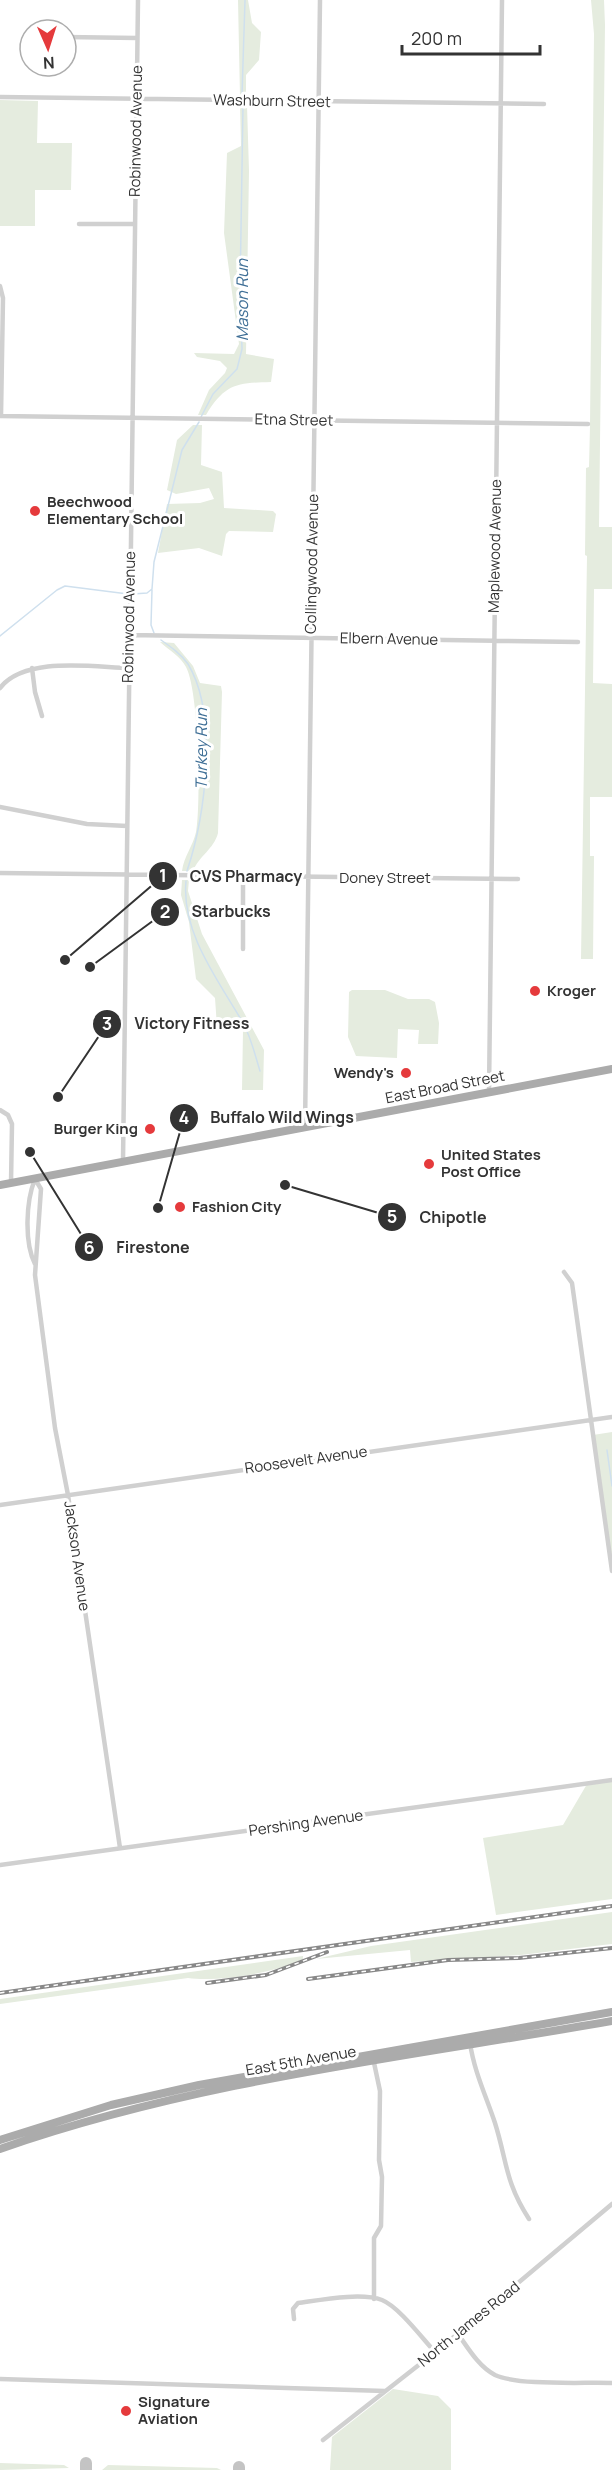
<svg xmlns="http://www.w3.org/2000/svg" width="612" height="2470" font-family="Manrope,sans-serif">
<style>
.green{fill:#e5ecdf}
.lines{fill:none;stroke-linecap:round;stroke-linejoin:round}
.stream{stroke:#cfe0ee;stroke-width:1.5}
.taxiway{stroke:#c4c4c4;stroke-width:12}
.minor{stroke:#d0d0d0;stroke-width:4.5}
.primary{stroke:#ababab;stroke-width:8}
.rail-casing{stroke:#888;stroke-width:4}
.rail{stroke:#fff;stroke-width:1.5;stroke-dasharray:4.5;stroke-linecap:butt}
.poi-dot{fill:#e53a3c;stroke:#fff;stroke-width:2}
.labels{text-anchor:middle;stroke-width:6;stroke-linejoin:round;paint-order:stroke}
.street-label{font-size:15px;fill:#333;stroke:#fff}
.poi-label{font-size:15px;font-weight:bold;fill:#333;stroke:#fff;text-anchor:start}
.water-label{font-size:16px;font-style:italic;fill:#3f6f96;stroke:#fff}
.leader{fill:none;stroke:#333;stroke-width:2}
.callout-dot{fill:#333;stroke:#fff;stroke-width:2}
.mark-label{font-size:18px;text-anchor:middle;font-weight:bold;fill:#fff}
.callout-label{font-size:16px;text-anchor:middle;font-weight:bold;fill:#333;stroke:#fff;stroke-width:6;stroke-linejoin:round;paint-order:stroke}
</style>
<rect width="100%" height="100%" fill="#fff"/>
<path class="green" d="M238 0H248L252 23 261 32 259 60 246 75V97H240Z
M591 0H604L605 25 599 527H612V589H594L593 683 612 684V797H590V856H594L593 959H581L587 556 585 555 586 468 589 467 590 426 594 34Z
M0 100 38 101 37 143H72L71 190H35V226H0Z
M240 105H247L249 171 246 354 274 359 271 382C236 383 225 384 206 415H198L209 390 225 373 227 368 220 361 197 357 194 353 234 354 239 344 224 233 227 153 241 146Z
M193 425H202L201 465 222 472 224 508 273 511 276 514 273 532 229 531 226 534 222 556 199 548 158 553 167 504 200 503 214 499 209 488 176 494 167 490 177 440Z
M160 642 174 643 193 666 200 683 221 686 222 692 218 833C214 849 199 856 193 871H182C184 856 193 846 196 832 201 803 199 691 186 667 181 657 169 650 160 642Z
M182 880H189L188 891 202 934 264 1050 263 1090H242L243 1030 239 1027H217L215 998 196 979 189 922 181 895Z
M352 990H385L408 999H429L435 1002 439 1023 438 1044H418L419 1030 398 1029 397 1058 356 1056 348 1037 349 992Z
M612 1432V1571L593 1435Z
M612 1780V1899L496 1915 483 1838 563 1825 587 1784Z
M612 1912V1944L603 1945 521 1955 411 1962 410 1950 316 1959 371 1946Z
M303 1956V1959C276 1973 219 1982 188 1978L0 2004V1999Z
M393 2389 438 2396 451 2409V2470H261H330L332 2437Z
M0 2463 64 2465 69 2468 0 2470Z
M108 2465 217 2468 221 2470H102Z"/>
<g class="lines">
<path class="stream" d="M242 95 245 0
M201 417 213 394 237 369 242 349 240 291 243 106
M152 590 151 625 154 633
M133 594 147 593 152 589 154 562 182 450 199 422
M0 636 57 590 65 586 128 594
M161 640C171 647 181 654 188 664 219 715 205 817 187 871
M186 881C181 933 219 981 243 1023 251 1037 255 1055 260 1071
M607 1450 612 1486"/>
<path class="taxiway" d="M86 2470V2463
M239 2470V2467"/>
<path class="minor" d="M66 37 137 38
M0 97 544 104
M79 224H135
M0 286 3 298 1 416
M0 416 588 424
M129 635 578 642
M32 668 35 692 42 716
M0 688C25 656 92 667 129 668
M0 807 87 824 127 826
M0 873 518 879
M243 949V877
M489 1092 502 0
M0 1110 8 1115 12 1124 11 1183
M305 1127 320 0
M123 1161 138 0
M35 1179 41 1189 35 1275 55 1428 68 1495 120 1848
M35 1264C24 1242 26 1201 35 1179
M564 1272 572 1283 612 1571
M0 1505 612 1417
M0 1865 612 1780
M470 2043C474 2071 486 2096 495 2123 507 2161 505 2182 529 2219
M373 2058 380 2091 379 2160 382 2177 381 2226 374 2238V2299
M294 2319 293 2309 298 2303C320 2300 361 2292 382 2300 399 2307 422 2338 435 2352
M458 2334C468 2348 479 2367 495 2375 519 2386 583 2382 612 2383
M0 2379 385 2391
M323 2440 443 2346 612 2204"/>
<path class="primary" d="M0 1185 612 1069
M0 2140 111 2105 199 2085 612 2012
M0 2149C197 2080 407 2057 612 2021"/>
<defs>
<path id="rail" d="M308 1979 448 1960 519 1958 612 1948
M207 1983 266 1975 327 1952
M0 1993 612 1906"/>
</defs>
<use href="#rail" class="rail-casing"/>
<use href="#rail" class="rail"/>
</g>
<g class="poi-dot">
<circle cx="35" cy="511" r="6"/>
<circle cx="535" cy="991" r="6"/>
<circle cx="406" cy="1073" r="6"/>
<circle cx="150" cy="1129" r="6"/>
<circle cx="429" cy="1164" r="6"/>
<circle cx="180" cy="1207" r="6"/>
<circle cx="126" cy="2411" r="6"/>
</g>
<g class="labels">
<g class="street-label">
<text transform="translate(272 101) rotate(1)" y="5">Washburn Street</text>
<text transform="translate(136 131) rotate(-89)" y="5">Robinwood Avenue</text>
<text transform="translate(294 420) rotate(1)" y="5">Etna Street</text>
<text transform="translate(495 546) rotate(-89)" y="5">Maplewood Avenue</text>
<text transform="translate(312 564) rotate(-89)" y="5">Collingwood Avenue</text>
<text transform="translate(129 617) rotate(-89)" y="5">Robinwood Avenue</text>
<text transform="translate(389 639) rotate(1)" y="5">Elbern Avenue</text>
<text x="385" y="883">Doney Street</text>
<text transform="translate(445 1087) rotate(-11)" y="5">East Broad Street</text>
<text transform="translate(306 1460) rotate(-8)" y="5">Roosevelt Avenue</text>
<text transform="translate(77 1556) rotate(82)" y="5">Jackson Avenue</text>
<text transform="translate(306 1823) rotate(-8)" y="5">Pershing Avenue</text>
<text transform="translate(301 2061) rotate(-10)" y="5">East 5th Avenue</text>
<text transform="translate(469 2324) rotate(-39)" y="5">North James Road</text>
</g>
<g class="poi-label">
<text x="47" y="507">Beechwood<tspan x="47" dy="17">Elementary School</tspan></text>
<text x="547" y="996">Kroger</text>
<text x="394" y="1078" text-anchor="end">Wendy's</text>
<text x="138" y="1134" text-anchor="end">Burger King</text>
<text x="441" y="1160">United States<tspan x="441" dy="17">Post Office</tspan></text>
<text x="192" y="1212">Fashion City</text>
<text x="138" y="2407">Signature<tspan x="138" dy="17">Aviation</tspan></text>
</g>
<g class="water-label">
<text transform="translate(242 300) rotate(-90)" y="6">Mason Run</text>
<text transform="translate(201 749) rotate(-90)" y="6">Turkey Run</text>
</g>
</g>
<path class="leader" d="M65 960L163 876M90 967L165 912M58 1097L107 1024M158 1208L184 1118M285 1185L392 1217M30 1152L89 1247"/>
<g class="callout-dot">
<circle cx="65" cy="960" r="6"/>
<circle cx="90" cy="967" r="6"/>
<circle cx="58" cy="1097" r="6"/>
<circle cx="158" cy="1208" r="6"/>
<circle cx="285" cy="1185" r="6"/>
<circle cx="30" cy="1152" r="6"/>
<circle cx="163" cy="876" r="15"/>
<circle cx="165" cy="912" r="15"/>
<circle cx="107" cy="1024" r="15"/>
<circle cx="184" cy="1118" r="15"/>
<circle cx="392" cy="1217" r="15"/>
<circle cx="89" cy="1247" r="15"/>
</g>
<g class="mark-label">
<text x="163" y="882">1</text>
<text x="165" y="918">2</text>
<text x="107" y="1030">3</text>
<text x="184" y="1124">4</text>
<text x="392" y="1223">5</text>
<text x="89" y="1254">6</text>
</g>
<g class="callout-label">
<text x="246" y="882">CVS Pharmacy</text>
<text x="231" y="917">Starbucks</text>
<text x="192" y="1029">Victory Fitness</text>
<text x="282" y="1123">Buffalo Wild Wings</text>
<text x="453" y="1223">Chipotle</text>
<text x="153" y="1253">Firestone</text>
</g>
<g transform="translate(48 48) rotate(177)"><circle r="28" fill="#ffffff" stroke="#adadad" stroke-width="1.5"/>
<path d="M0-4.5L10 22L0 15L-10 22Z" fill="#e53a3c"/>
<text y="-9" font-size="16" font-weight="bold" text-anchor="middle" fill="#333333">N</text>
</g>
<path d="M402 45v9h138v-9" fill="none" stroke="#333333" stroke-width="3"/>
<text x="411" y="45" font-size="18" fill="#333333" stroke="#ffffff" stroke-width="4.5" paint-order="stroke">200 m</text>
</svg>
